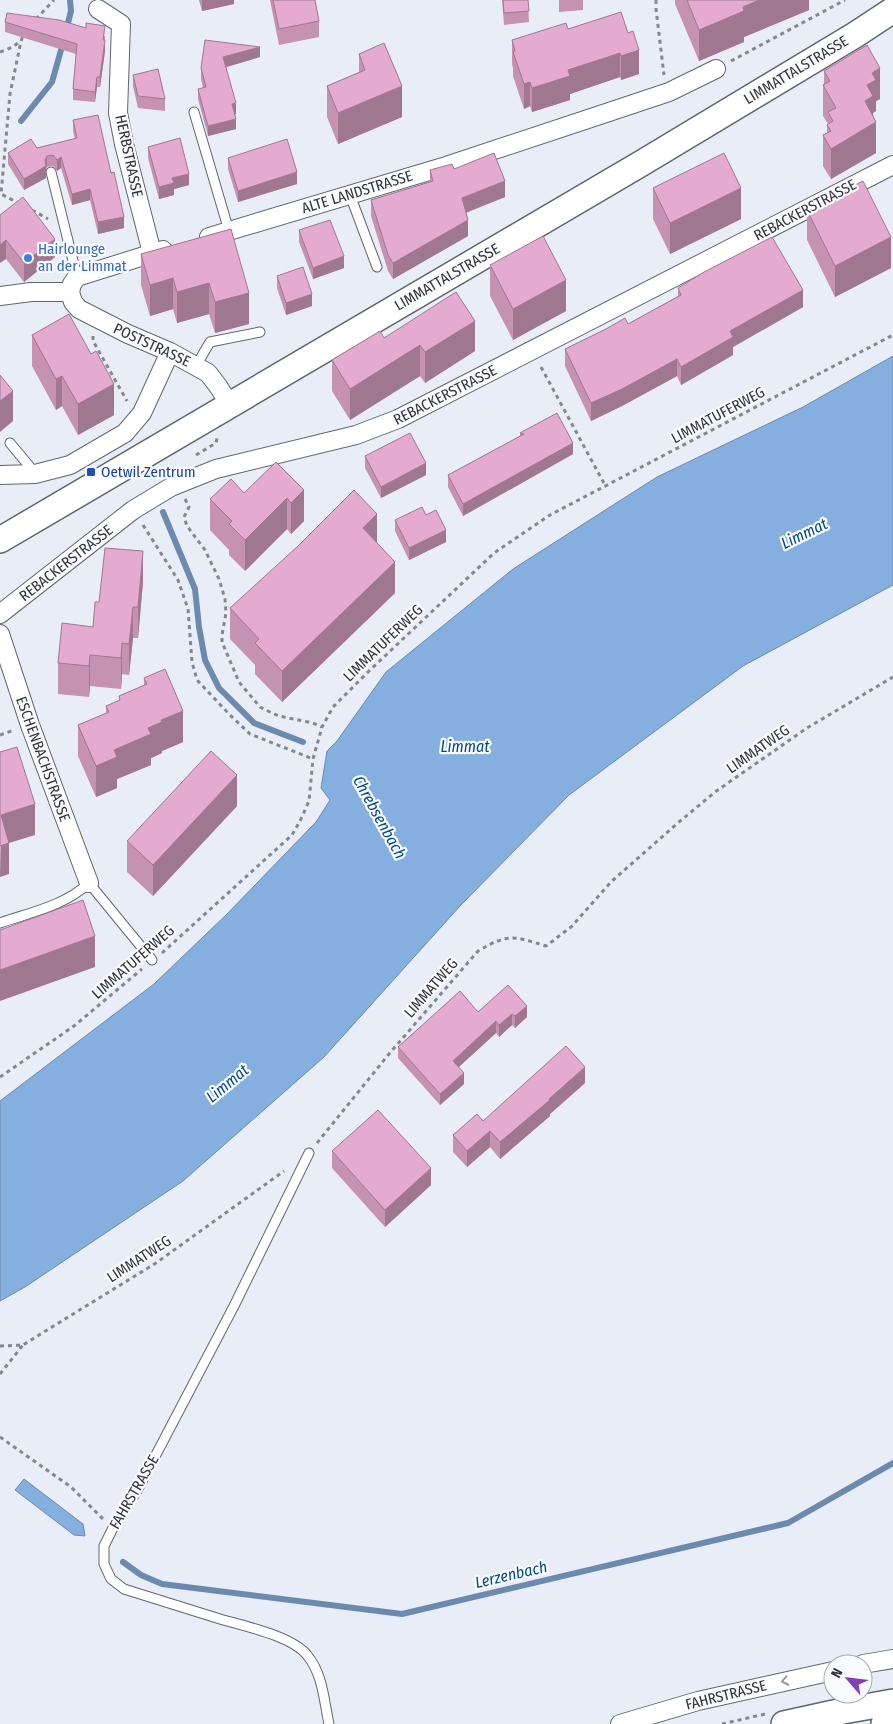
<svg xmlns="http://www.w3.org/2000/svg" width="893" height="1724" font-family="'Fira Sans Condensed',sans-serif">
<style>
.water{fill:#84afdf;stroke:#6b8aad}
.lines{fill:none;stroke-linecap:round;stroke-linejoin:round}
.stream{stroke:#6b8aad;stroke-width:6}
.service-casing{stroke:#61666e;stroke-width:11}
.minor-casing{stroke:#61666e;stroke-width:20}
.secondary-casing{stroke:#61666e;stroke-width:28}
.path{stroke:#84888e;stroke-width:3;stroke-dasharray:4 4;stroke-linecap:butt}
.service{stroke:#fff;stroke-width:9}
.minor{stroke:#fff;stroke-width:18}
.secondary{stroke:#fff;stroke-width:25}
.wall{fill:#c592b2}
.shaded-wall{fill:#a07791}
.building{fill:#e5aacf;stroke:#a07791}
.oneway{stroke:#98999b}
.shop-dot{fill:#3f7fe0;stroke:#f8fafe;stroke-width:2}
.transit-dot{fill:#1a4fb4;stroke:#f8fafe;stroke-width:2}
.labels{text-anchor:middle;stroke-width:4.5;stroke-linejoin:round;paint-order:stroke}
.street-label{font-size:15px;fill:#313337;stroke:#f8fafe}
.shop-label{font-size:15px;fill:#366cbe;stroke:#f8fafe;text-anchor:start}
.transit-label{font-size:15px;fill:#164399;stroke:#f8fafe;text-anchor:start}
.water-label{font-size:16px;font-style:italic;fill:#044982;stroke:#f8fafe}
</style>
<rect width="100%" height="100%" fill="#e8edf7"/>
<path class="water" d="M893 356V585L743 666 569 795 460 906 324 1057 183 1181 25 1287 0 1301V1101L154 984 227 914 316 822 330 800 321 788 327 751 337 741 386 672 513 569 657 477 803 407Z
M24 1479 83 1524 85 1536 74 1535 15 1490Z"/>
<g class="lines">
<path class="stream" d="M66 31 71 11 70 0
M21 121 52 82 63 43
M163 512 195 589 199 627 205 660 219 688 254 723 303 742
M123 1562 141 1575 162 1584 402 1614 788 1523 893 1463"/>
<defs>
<path id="service" d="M194 112 229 231
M51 172 77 277
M350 195 377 267
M196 366 210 342 260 332
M10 443 35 473
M0 923C32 912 64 906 89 883L152 960
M309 1153 234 1306 138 1489 113 1528 104 1546V1564L111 1579 124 1589C156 1599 188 1609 220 1619 244 1626 292 1636 307 1655 323 1674 324 1701 329 1724"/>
<path id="minor" d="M98 9 121 24 118 113 124 144 152 253
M209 237 446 166 600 115 669 92 716 69
M163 250 77 277 72 284 70 292 73 302 79 309 128 334 170 352 208 373 218 386 230 405
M0 296 31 292H70
M0 475 35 474 70 465 125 433 142 413 170 352
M0 614 133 510 171 487 216 469 356 435 398 419 893 165
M0 634 30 725 89 883
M863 1664 893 1659
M620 1724 698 1701 833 1671"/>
<path id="secondary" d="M0 540 642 163 855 35 893 10
M784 1724 843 1711 893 1702
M884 1724 893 1715"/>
</defs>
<use href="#service" class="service-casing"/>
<use href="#minor" class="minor-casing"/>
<use href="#secondary" class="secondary-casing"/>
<path class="path" d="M656 0V9L664 75
M36 19 54 0
M0 52 13 47 20 41
M731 61 845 0
M20 204 1 194 10 94 21 41 24 33
M32 210 48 219
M93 336V341L127 401
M541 367 606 487
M196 455 216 443 217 438
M185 499 189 507 184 517 187 526 205 550 219 579 225 599 226 613 222 635V642L239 682 260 707 270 712 279 716 313 723 322 727
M143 525 178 580 188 609 192 662 197 680 230 715 250 734 313 759
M0 735 14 730
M162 953 292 835 301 819 309 801 313 759 322 727 333 707 368 672 494 553 550 515 893 335
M0 1077 74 1026 142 969
M317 1143 389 1054 478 951C509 933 513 936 546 946L571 927 612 881 679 822 715 792 807 728 893 677
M0 1346 23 1345 39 1335 156 1263 284 1171
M0 1374 23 1345
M0 1437 71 1487 103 1519
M722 1724 765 1714"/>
<use href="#service" class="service"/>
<use href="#minor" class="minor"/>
<use href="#secondary" class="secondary"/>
</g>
<path class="wall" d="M199 0H234V4L202 11Z
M270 0H315L319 21V37L279 45Z
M502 0H528L529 22 504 25Z
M559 0H583V10L559 12Z
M675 0H809V10L744 37V42L699 61 675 4Z
M621 12 639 74 621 80 620 77 570 94V100L532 112 530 106 524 109 513 76V68L512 64V40L568 29Z
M5 22 105 36V51L100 87H97L95 102 73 100V89L76 54 5 32Z
M359 54 402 117 338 144 327 117V86L359 72Z
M260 57 226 67 236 114H235L236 129 208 136 198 99V89L203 88 201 79V68Z
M824 71 880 99 876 101V111L873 113 876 153 831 179 823 166V135L827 133V125L828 124 823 116V85L824 84Z
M133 75 165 99V111L138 108 133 86Z
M73 120 111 173 124 228 98 234 90 200 72 205 61 168 57 171 53 166 47 167 46 169V178L24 190 8 164V153L37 148 75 139 73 131Z
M148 147 189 185 174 189V195L159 199 148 158Z
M228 158 297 184 238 202 228 169Z
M454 169 505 197 466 213 468 236 393 279 388 271 371 216V200L430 182V170Z
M653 188 741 219 670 254 653 219Z
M807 210 891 268 835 297 807 240Z
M0 215 55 257 24 282 6 259Z
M231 229 249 324 215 333 209 314 177 323 173 309 150 316 141 285V254Z
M299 230 344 268 313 279 299 242Z
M490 265 566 311 513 340 490 296Z
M277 276 312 306 286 315 277 288Z
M678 288 803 307 733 347V355L681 385 677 376 622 406 591 421 565 366V349L628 324 678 296Z
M32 335 114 415 78 435 62 406 56 410 32 366Z
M384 338 475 351 425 383 420 376 350 420 332 391V360Z
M520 433 573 454 463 516 448 487V475L520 436Z
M365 456 426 475 381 498 365 468Z
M276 462 304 521 291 534 287 529 245 571 229 555V550L210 530V499L244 493Z
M426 515 446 542 409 560 395 531V520Z
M377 543 395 593 282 702 255 674V665L230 639V608Z
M143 582 138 638H133L129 675 122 674 121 689 90 686 89 697 58 694V663L93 627 99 602Z
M144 678 183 742 162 751V753L151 758V765L117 779V788L96 797 78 756V725L106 714V706L119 701V696L144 686Z
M237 806 153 896 127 872V841Z
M508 985 527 1017 515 1028 512 1025 499 1037 496 1033 459 1067 464 1084 440 1105 398 1058V1047L478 1012Z
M585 1083 550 1114V1116L500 1159 490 1147 467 1167 453 1152V1135L483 1121Z
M332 1151 431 1185 385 1227 332 1168Z"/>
<path class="shaded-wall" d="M202 0H234V4L202 11Z
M759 0H809V10L744 37V42L699 61V30L743 7Z
M105 40V51L100 87V77Z
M260 47V57L223 68V57Z
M639 50V74L621 80V56Z
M620 53V77L570 94V100L532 112V88L568 70Z
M880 68V99L876 101V111L873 113V124L876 122V153L831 179V149L865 101 867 85 872 73Z
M97 77V87L95 102V92Z
M530 82V106L524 109V84Z
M402 86V117L338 144V113Z
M236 103V114H232V104Z
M236 119V129L208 136V126Z
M47 156 46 178 24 190V179L45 160Z
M61 157V168L57 171V160Z
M297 172V184L238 202V191Z
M189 174V185L174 189V195L159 199V187L172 178Z
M505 181V197L462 214V198Z
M741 188V219L670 254V223Z
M90 189V200L72 205V194Z
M124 217V228L98 234V222Z
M468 220V236L393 279V263Z
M891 237V268L835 297V266Z
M55 239V257L24 282V263Z
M6 240V259L0 263V245Z
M344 256V268L313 279V268Z
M173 278V309L150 316V285Z
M566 280V311L513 340V309Z
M209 283V314L177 323V292Z
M803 290V307L733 347V355L681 385V367L730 331Z
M249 293V324L215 333V302Z
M312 294V306L286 315V303Z
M475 321V351L425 383V352Z
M420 345V376L350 420V389Z
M677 359V376L622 406 591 421V403Z
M62 376V406L56 410V379Z
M114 384V415L78 435V404Z
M13 391V421L0 432V401Z
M573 443V454L463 516V504Z
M426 463V475L381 498V487Z
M304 490V521L291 534V503Z
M287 498V529L245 571V540Z
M377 514V545L363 528Z
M446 530V542L409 560V548Z
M143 551V582L138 638V607Z
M395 562V593L282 702V671Z
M133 607V638L129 675V644Z
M122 643V674L121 689V658Z
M90 655V686L89 697V666Z
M183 711V742L162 751V753L151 758V765L117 779V788L96 797V766L114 750 148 728 161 720Z
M237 775V806L153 896V865Z
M35 804V835L9 843V874L0 877 1 815Z
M95 936V967L0 1001V970Z
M527 1006V1017L515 1028V1016Z
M512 1014V1025L499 1037V1025Z
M496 1021V1033L453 1072V1061Z
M585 1067V1083L550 1114V1116L500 1159V1142Z
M464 1073V1084L440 1105V1094Z
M490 1131V1147L467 1167V1151Z
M431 1168V1185L385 1227V1210Z"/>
<path class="building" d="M273 0H315L319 21 279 29Z
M503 0H528L529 11 504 13Z
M687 0H759L743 7 744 11 699 30Z
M621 12 628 33 633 31 639 50 621 56 620 53 568 70 570 76 532 88 530 82 524 84 513 52 515 51 512 40 566 23 568 29Z
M7 13 59 20 86 28V23L105 26 103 40H105L100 77H97L95 92 73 89 77 44 5 22Z
M205 40 260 47 223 57 236 103 232 104 236 119 208 126 198 89 206 87 201 68Z
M384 43 402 86 338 113 327 86 365 70 359 54Z
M867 45 880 68 872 73 876 80 867 85 873 96 865 101 876 122 831 149 823 135 831 131 827 125 833 121 828 112 836 108 823 85 830 81 824 71Z
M158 69 165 99 138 96 133 75Z
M98 115 111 173 114 172 124 217 98 222 90 189 72 194 61 157 57 160 53 155 47 156 45 160 46 166 24 179 8 153 31 139 37 148 77 138 73 120Z
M180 138 189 174 172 178 174 183 159 187 148 147Z
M287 139 297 172 238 191 228 158Z
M494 153 505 181 462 198 468 220 393 263 388 255 371 200 433 181 430 170 452 164 454 169Z
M724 153 741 188 670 223 653 188Z
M863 181 891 237 835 266 807 210Z
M23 197 55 239 24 263 6 240 0 245V215Z
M330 220 344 256 313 268 299 230Z
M231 229 249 293 215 302 209 283 177 292 173 278 150 285 141 254Z
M543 236 566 280 513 309 490 265Z
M772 237 803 290 730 331 733 337 681 367 677 359 622 389 591 403 565 349 606 329 625 318 628 324 681 295 678 288 704 272Z
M303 267 312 294 286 303 277 276Z
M456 292 475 321 425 352 420 345 350 389 332 360 380 331 384 338Z
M69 314 91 354 96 351 114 384 78 404 62 376 56 379 32 335Z
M0 375 13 391 0 401Z
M557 413 573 443 463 504 448 475 524 434 520 433Z
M410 433 426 463 381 487 365 456Z
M276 462 304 490 291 503 287 498 245 540 229 524 232 521 210 499 231 479 244 493Z
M354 490 377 514 363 528 395 562 282 671 255 643 259 639 230 608 298 546Z
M422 507 426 515 436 510 446 530 409 548 395 520Z
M105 548 143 551 138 607H133L129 644 122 643 121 658 90 655 89 666 58 663 62 623 93 627 95 602H99Z
M165 669 183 711 161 720 162 722 148 728 151 734 114 750 117 757 96 766 78 725 109 712 106 706 120 700 119 696 147 684 144 678Z
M17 747 35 804 1 815 9 843 0 846V752Z
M211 751 237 775 153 865 127 841Z
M83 900 95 936 0 970V930Z
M508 985 527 1006 515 1016 512 1014 499 1025 496 1021 453 1061 464 1073 440 1094 398 1047 460 991 478 1012Z
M566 1046 585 1067 549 1099 550 1100 500 1142 490 1131 467 1151 453 1135 477 1114 483 1121Z
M378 1110 431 1168 385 1210 332 1151Z"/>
<defs><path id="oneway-chevron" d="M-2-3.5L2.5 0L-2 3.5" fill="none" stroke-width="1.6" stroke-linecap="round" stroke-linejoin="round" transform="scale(1.25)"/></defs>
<use class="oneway" href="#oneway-chevron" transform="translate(785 1681) rotate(168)"/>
<circle class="shop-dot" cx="28" cy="258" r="5"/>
<rect class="transit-dot" x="86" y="467" width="10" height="10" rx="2.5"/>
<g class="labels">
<g class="street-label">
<text transform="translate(796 70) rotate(-31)" y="5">LIMMATTALSTRASSE</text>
<text transform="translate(129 156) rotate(78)" y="5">HERBSTRASSE</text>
<text transform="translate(357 192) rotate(-17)" y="5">ALTE LANDSTRASSE</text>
<text transform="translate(805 210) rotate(-28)" y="5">REBACKERSTRASSE</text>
<text transform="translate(447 277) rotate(-30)" y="5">LIMMATTALSTRASSE</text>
<text transform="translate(152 345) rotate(25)" y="5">POSTSTRASSE</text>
<text transform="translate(445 395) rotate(-27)" y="5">REBACKERSTRASSE</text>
<text transform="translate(718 415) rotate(-28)" y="5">LIMMATUFERWEG</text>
<text transform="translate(66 563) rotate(-38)" y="5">REBACKERSTRASSE</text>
<text transform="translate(383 643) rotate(-44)" y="5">LIMMATUFERWEG</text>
<text transform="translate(758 749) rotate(-35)" y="5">LIMMATWEG</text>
<text transform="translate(43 759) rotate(70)" y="5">ESCHENBACHSTRASSE</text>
<text transform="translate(133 962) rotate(-41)" y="5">LIMMATUFERWEG</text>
<text transform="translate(431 988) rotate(-49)" y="5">LIMMATWEG</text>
<text transform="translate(139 1259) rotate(-33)" y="5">LIMMATWEG</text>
<text transform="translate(134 1492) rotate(-60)" y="5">FAHRSTRASSE</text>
<text transform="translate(726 1695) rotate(-14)" y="5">FAHRSTRASSE</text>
</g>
<g class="shop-label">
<text x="38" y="254">Hairlounge<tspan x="38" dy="17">an der Limmat</tspan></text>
</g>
<g class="transit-label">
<text x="101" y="477">Oetwil Zentrum</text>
</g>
<g class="water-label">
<text transform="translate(804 533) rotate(-26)" y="6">Limmat</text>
<text x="465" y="752">Limmat</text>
<text transform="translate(380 817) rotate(61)" y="6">Chrebsenbach</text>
<text transform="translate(227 1083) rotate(-40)" y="6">Limmat</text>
<text transform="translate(511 1574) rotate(-13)" y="6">Lerzenbach</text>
</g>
</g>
<g transform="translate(848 1679) rotate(298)"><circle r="24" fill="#f8fafe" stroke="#a8aaae"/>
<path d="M0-4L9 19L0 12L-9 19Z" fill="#8141b5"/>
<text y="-8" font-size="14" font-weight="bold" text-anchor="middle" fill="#313337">N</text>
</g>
</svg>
